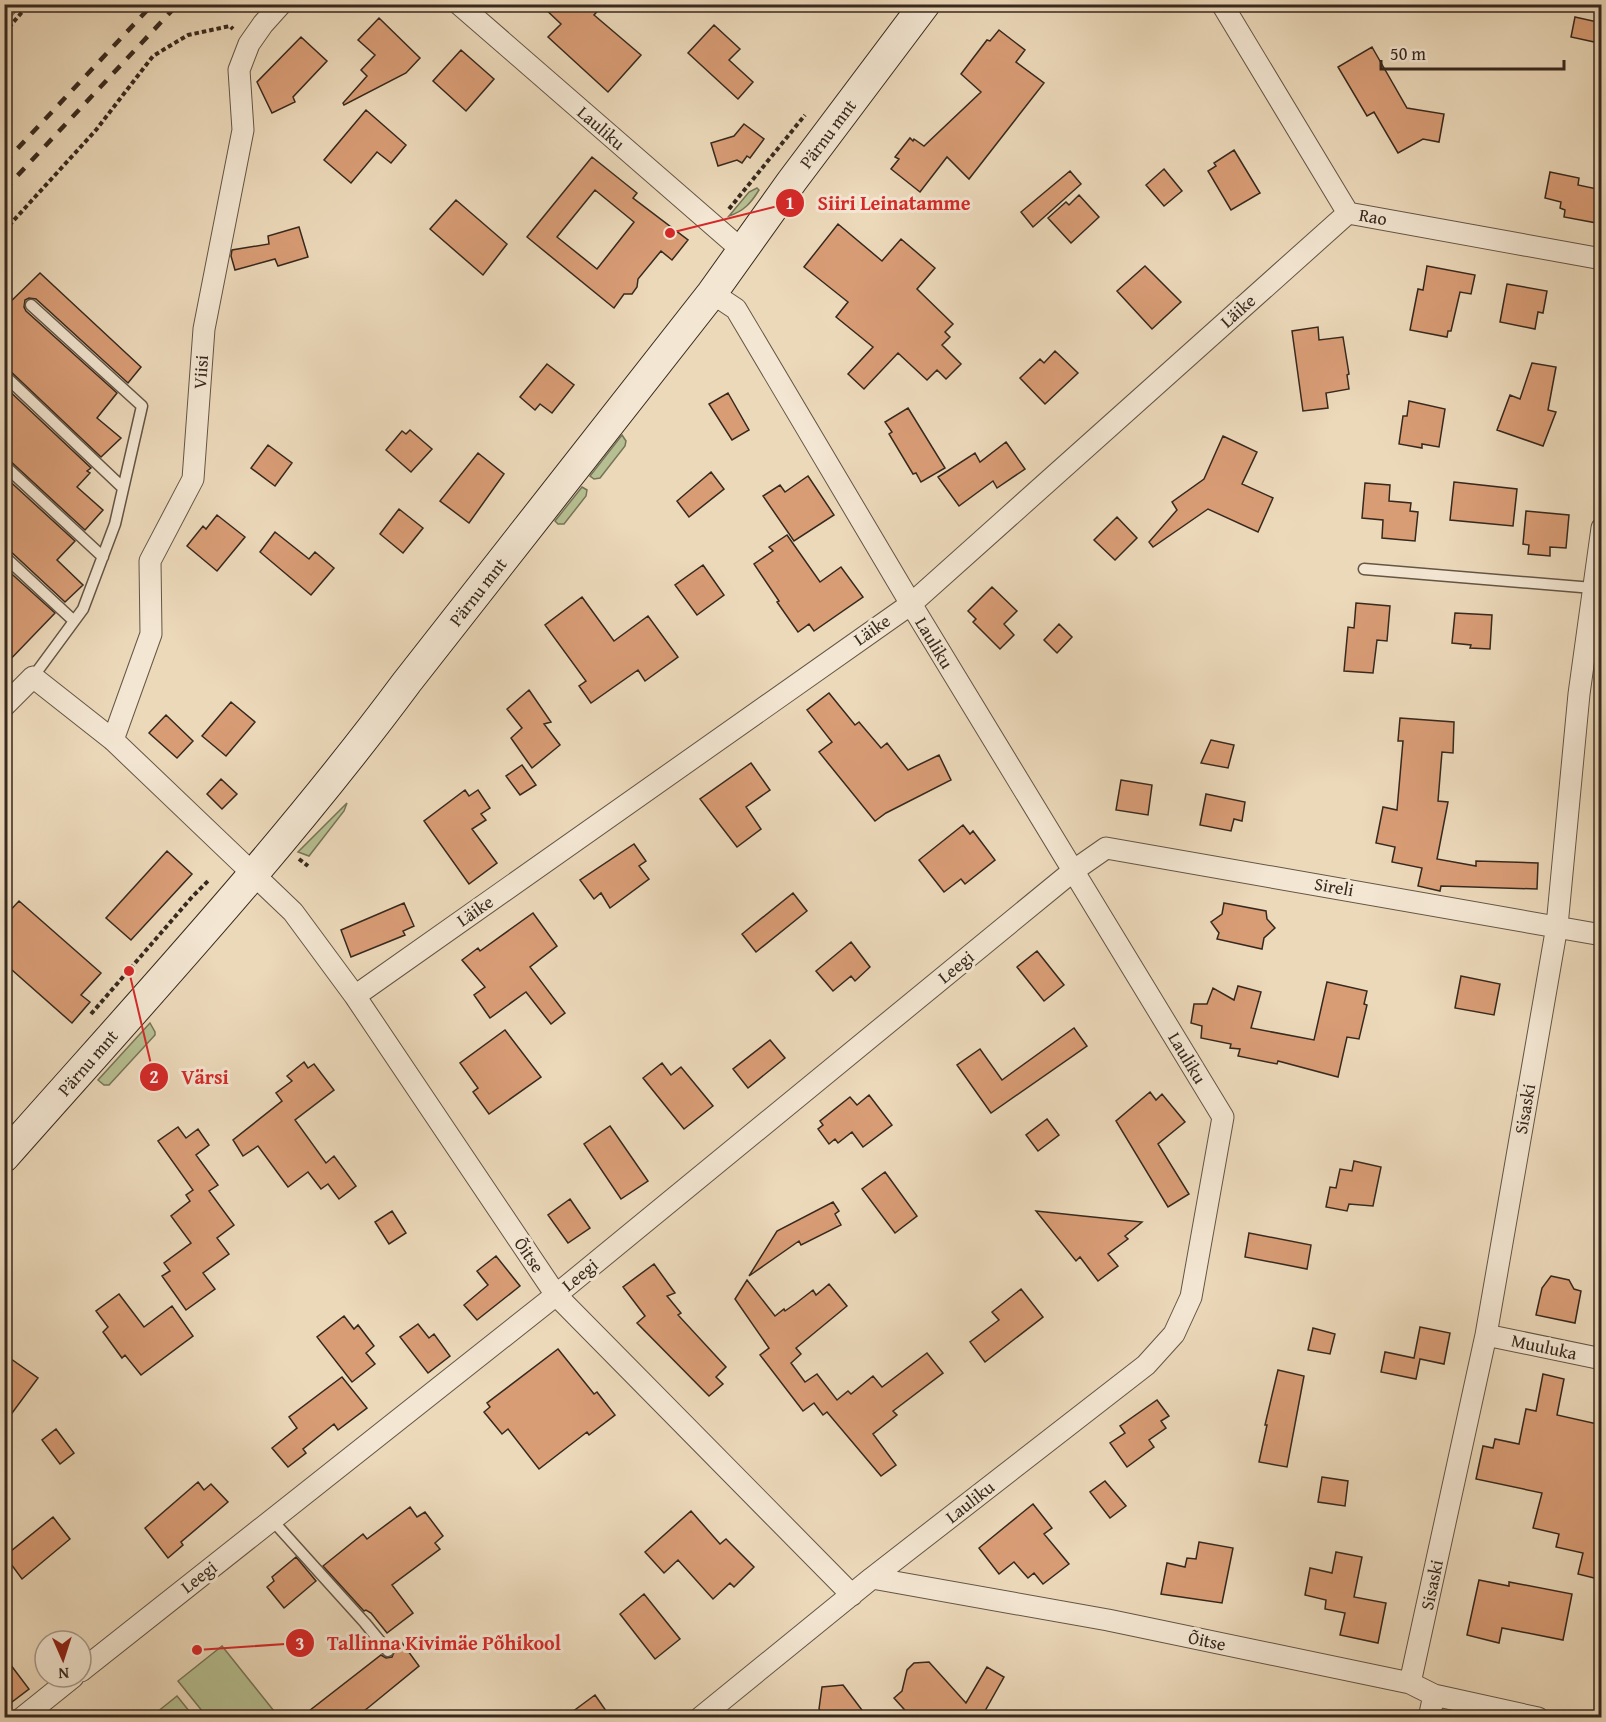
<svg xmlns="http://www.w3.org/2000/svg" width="1606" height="1722" font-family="'Gentium Book Plus',serif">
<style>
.green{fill:#b6bf91;stroke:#767458;stroke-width:1.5}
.building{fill:#d99d76;stroke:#37291e;stroke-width:1.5;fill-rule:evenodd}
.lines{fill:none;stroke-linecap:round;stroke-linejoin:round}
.service-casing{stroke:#645545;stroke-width:13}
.minor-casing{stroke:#645545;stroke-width:23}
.secondary-casing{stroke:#37291e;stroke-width:32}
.path{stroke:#37291e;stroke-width:4;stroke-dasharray:4.5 3;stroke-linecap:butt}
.service{stroke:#f3e6d2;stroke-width:10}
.minor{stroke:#f3e6d2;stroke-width:21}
.secondary{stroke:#f3e6d2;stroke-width:30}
.rail{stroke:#37291e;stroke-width:4.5;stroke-dasharray:10 10;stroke-linecap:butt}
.labels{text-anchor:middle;stroke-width:6;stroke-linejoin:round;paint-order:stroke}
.street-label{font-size:18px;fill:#37291e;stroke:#f3e6d2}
.leader{fill:none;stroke:#d62828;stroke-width:2}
.callout-dot{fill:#d62828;stroke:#f3e6d2;stroke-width:2}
.mark-label{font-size:18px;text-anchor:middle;font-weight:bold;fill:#fff}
.callout-label{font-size:20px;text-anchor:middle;font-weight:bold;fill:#d62828;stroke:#f3e6d2;stroke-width:6;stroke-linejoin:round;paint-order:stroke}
</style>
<rect width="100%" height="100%" fill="#ecd9ba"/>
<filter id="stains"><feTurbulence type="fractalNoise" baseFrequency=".00333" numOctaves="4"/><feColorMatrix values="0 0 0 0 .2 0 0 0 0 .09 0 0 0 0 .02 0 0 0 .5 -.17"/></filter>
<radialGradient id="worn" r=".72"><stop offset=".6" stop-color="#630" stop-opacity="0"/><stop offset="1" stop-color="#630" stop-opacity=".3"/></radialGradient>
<path class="green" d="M5 4 22 5 5 23 4 5Z
M757 188 759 190C751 203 744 211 729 216L749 192Z
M622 435 626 441 625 446 600 478 594 479 590 476Z
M582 487 587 490 586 496 564 524H558L555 521Z
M347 803 344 811 309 856 298 852Z
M150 1023 155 1032V1035L109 1085H104L98 1080Z
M222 1646 278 1716 276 1717H207L178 1681Z
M177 1696 194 1717H151Z"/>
<path class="building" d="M540 4H604L594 15 641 55 608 92 548 37 561 24Z
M1575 17 1602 23 1599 43 1571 37Z
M379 18 420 58 406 73 344 105 343 103 367 76 361 70 375 55 358 40Z
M714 25 740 49 729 60 753 82 738 99 688 53Z
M999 30 1025 50 1016 62 1044 83 969 179 947 157 920 192 891 169 899 159 895 157 910 138 913 141 914 139 924 146 981 92 961 74 987 40 990 41Z
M301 37 327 61 293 97 295 102 272 113 257 82Z
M1372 47 1407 108 1444 114 1439 142 1423 139 1398 153 1374 112 1367 116 1338 67Z
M461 50 494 79 466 111 433 81Z
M366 110 406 145 391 163 377 152 351 183 324 160Z
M744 124 764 139 750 158 747 156 742 163 737 160 718 166 711 143 734 136Z
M1234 150 1260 193 1231 210 1208 171 1216 166 1214 163Z
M592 157 637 193 633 198 688 240 672 260 661 251 638 279 637 287 632 294H624L614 308 527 237ZM595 190 634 222 597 269 557 237Z
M1164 169 1182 191 1164 206 1146 185Z
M1070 171 1081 184 1033 227 1021 212Z
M1550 172 1579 178 1578 185 1602 190V224L1564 217 1565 210 1560 208 1561 202 1545 198Z
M1079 195 1099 217 1071 243 1048 218 1066 202 1069 205Z
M456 200 507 244 483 275 430 229Z
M838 224 882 261 901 239 935 268 917 289 953 324 945 332 950 337 942 345 961 364 946 379 937 370 927 380 898 353 864 389 848 374 873 347 836 317 848 302 804 267Z
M299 227 308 257 278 266 275 259 235 270 231 256 232 250 269 244 268 236Z
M1145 266 1181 302 1152 329 1117 291Z
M1427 266 1475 275 1471 294 1460 292 1451 331H1448L1447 337 1410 330 1418 289 1423 290Z
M40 273 141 367 128 383 36 299 29 298 25 300 24 307 26 311 117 393 97 418 121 438 101 457 9 370 4 368V308Z
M1507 284 1547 291 1543 313 1538 312 1535 329 1500 322Z
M1318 327 1319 340 1343 337 1349 374 1347 375 1349 389 1326 393 1328 408 1303 411 1292 331Z
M1055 351 1078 373 1045 404 1020 378 1040 359 1044 363Z
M1532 363 1556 367 1548 410 1556 412 1543 446 1497 430 1510 395 1520 399Z
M547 364 574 385 552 413 540 404 535 410 520 397Z
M4 386 91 468 87 471 90 473 77 487 103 510 85 530 9 460 4 458Z
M728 393 749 430 732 440 709 404Z
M1409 401 1445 409 1439 447 1422 444V448L1399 444 1403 416H1407Z
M908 408 945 468 921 482 916 473 913 474 889 434 892 432 885 422Z
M410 430 432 449 411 472 386 450 402 431 406 434Z
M1223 436 1257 452 1242 484 1273 498 1258 532 1208 509 1153 547 1149 542 1177 510 1172 502 1204 479Z
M1006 442 1025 469 997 488 993 481 959 506 938 477 975 453 980 462Z
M268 445 292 463 275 486 251 468Z
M478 453 504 474 469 523 440 501Z
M711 472 724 489 689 517 677 501Z
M4 476 75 541 57 560 83 585 65 602 9 550 4 549Z
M808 476 834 515 794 541 763 496 780 485 785 492Z
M1454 482 1517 489 1513 526 1450 520Z
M1365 483 1390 485 1389 501 1411 503 1410 511 1418 512 1415 541 1382 538 1383 520 1362 518Z
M399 509 423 528 403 553 380 534Z
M1526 511 1569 515 1566 548 1550 547V556L1528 554 1529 545 1523 544Z
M217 515 245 537 217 571 187 546 203 526 206 529Z
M1117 517 1137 538 1115 560 1094 540Z
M275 532 309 559 315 552 334 568 311 595 260 552Z
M787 535 820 582 841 567 863 597 814 631 809 624 798 632 777 602 779 601 754 564 773 551 769 547Z
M703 565 724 595 697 615 675 585Z
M4 567 55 613 4 666Z
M992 587 1017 611 1004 624 1014 635 1000 649 973 622 976 619 968 611Z
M582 597 614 641 648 616 678 657 645 681 638 670 591 703 579 686 586 681 545 625Z
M1356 603 1390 606 1387 641 1377 640 1373 673 1344 671 1348 627 1354 628Z
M1455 613 1492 615 1490 649 1470 648 1471 645 1452 643Z
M1059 624 1072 637 1057 653 1044 640Z
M529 690 551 722 544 724 560 745 532 768 511 738 522 728 507 709Z
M829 693 855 725 859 722 881 748 887 743 908 770 939 755 951 780 886 813 875 821 819 752 832 742 807 710Z
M231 702 255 722 226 756 202 736Z
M166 715 193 741 177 758 149 733Z
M1400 718 1454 722 1453 753 1442 752 1438 801 1448 802 1437 859 1476 866V861L1538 863 1537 889 1441 886 1440 891 1418 886 1422 868 1392 862 1395 847 1376 843 1383 807 1397 810 1403 741H1398Z
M1211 740 1234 745 1228 768 1201 763Z
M751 763 770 790 746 807 761 829 737 847 700 799Z
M522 765 536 785 520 795 506 776Z
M221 779 237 794 222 809 207 794Z
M1121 780 1152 785 1148 815 1116 810Z
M465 790 469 796 478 790 490 808 481 814 486 820 472 829 497 863 469 884 424 821Z
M1206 794 1245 802 1242 821 1234 819 1231 831 1200 825Z
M963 825 970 834 973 831 995 860 965 884 961 879 944 892 919 860Z
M634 844 646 861 639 866 649 879 610 908 601 893 594 899 580 880Z
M167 851 192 874 131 940 106 918Z
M793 893 807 911 756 952 742 934Z
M19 901 101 973 81 995 90 1002 72 1023 4 963V917Z
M404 903 414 926 403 931 405 935 351 957 341 930Z
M1224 903 1266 911 1267 919 1275 928 1264 938 1262 949 1217 939 1219 933 1211 922 1222 914Z
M533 913 557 946 530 967 565 1013 551 1024 526 992 490 1018 474 995 485 987 462 960 478 948 480 951Z
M851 942 870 967 855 981 851 976 833 991 816 971Z
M1037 951 1064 985 1044 1001 1017 967Z
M1461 976 1500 984 1494 1015 1455 1008Z
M1327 982 1367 991 1364 1004 1367 1005 1359 1039 1347 1037 1338 1077 1278 1061 1277 1064 1238 1056 1240 1049 1230 1048 1231 1044 1201 1038 1202 1026 1191 1023 1194 1004H1207L1213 988 1234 1000 1238 986 1261 992 1251 1028 1314 1040Z
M1074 1028 1087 1046 991 1113 957 1065 980 1049 1002 1080Z
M505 1030 541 1077 489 1114 473 1092 478 1088 460 1063Z
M770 1040 785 1058 748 1088 733 1069Z
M304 1062 308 1068 314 1064 334 1090 295 1120 326 1163 334 1156 356 1186 339 1199 328 1184 321 1189 308 1172 288 1187 258 1146 243 1156 233 1140 282 1101 276 1093 292 1081 287 1076Z
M662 1063 671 1075 681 1067 713 1106 684 1129 643 1078Z
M1150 1092 1156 1100 1162 1094 1185 1122 1158 1144 1189 1194 1168 1207 1116 1121Z
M869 1095 892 1125 863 1147 852 1132 838 1143 835 1139 829 1144 818 1129 823 1125 820 1121 850 1097 857 1105Z
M1047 1119 1059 1135 1038 1151 1026 1135Z
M610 1126 648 1181 621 1199 584 1144Z
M178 1127 186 1138 198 1129 209 1145 196 1155 218 1185 209 1191 234 1225 217 1238 229 1254 203 1273 215 1289 186 1310 162 1276 170 1271 164 1263 191 1243 171 1216 190 1201 186 1195 193 1190 158 1141Z
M1354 1161 1381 1167 1373 1206 1349 1204 1347 1211 1326 1207 1330 1187 1336 1188 1340 1169 1352 1171Z
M885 1172 917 1216 895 1233 862 1189Z
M570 1199 590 1228 568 1243 548 1215Z
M833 1202 839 1211 835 1214 841 1225 801 1245 799 1241 749 1276 777 1231Z
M392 1211 406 1233 389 1244 375 1222Z
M1036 1211 1083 1216 1142 1222 1125 1236 1128 1239 1108 1254 1118 1266 1098 1281 1080 1257 1076 1261Z
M1249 1233 1311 1245 1307 1269 1245 1257Z
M496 1256 520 1286 477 1320 464 1305 488 1285 477 1271Z
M654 1264 675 1293 667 1296 681 1313 678 1315 726 1367 716 1377 723 1384 709 1396 637 1323 645 1316 623 1287Z
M1551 1276 1569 1280 1574 1289 1581 1291 1575 1323 1536 1315 1542 1288Z
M747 1280 775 1316 784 1309 785 1311 795 1304 813 1290 816 1295 829 1284 847 1306 796 1348 801 1354 791 1363 805 1382 817 1374 837 1400 848 1391 851 1394 873 1376 882 1387 927 1353 943 1373 893 1411 897 1415 873 1434 896 1465 881 1476 827 1412 823 1415 814 1403 803 1411 760 1355 769 1348 735 1299Z
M1021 1289 1043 1317 985 1362 970 1342 999 1320 992 1312Z
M119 1294 144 1327 172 1306 193 1336 141 1375 125 1355 122 1358 103 1332 108 1327 96 1311Z
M344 1316 354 1329 358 1325 374 1346 366 1353 375 1364 352 1382 317 1337Z
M418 1324 429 1338 434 1334 450 1356 428 1373 400 1337Z
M1420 1327 1450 1333 1444 1364 1420 1359 1416 1379 1381 1372 1385 1352 1414 1358Z
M1313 1328 1335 1334 1330 1354 1308 1350Z
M558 1349 594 1394 597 1392 615 1415 589 1435 587 1432 539 1469 508 1429 502 1434 484 1412 490 1407 487 1403Z
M4 1354 38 1378 4 1424Z
M1278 1370 1304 1376 1287 1467 1259 1462 1267 1425H1265Z
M1543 1374 1564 1379 1557 1415 1602 1425V1580L1578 1574 1583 1553 1556 1547 1559 1534 1533 1528 1542 1493 1476 1479 1483 1446 1493 1448 1495 1439 1519 1444 1526 1409 1536 1411Z
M342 1377 367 1408 338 1430 334 1424 303 1449 306 1453 288 1467 272 1448 297 1428 289 1417Z
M1157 1400 1169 1416 1161 1421 1166 1428 1149 1440 1154 1447 1127 1467 1110 1443 1125 1433 1120 1426Z
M56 1429 74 1453 60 1464 42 1440Z
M1322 1477 1348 1481 1345 1506 1318 1502Z
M1105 1481 1126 1506 1110 1518 1090 1492Z
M198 1482 204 1490 211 1484 228 1502 181 1542 183 1545 168 1558 145 1528Z
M1033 1504 1052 1528 1044 1534 1069 1564 1043 1584 1034 1573 1028 1578 1014 1562 999 1574 979 1548Z
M410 1507 417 1517 425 1512 443 1536 435 1543 440 1549 392 1585 413 1613 387 1633 371 1613 366 1610 364 1611 323 1566 363 1534 367 1539Z
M691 1511 720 1544 726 1539 754 1567 734 1587 730 1583 713 1599 678 1560 664 1573 645 1552Z
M53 1517 70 1539 22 1579 5 1556Z
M1199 1542 1233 1548 1222 1603 1161 1594 1167 1563 1185 1567 1187 1558 1196 1559Z
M1336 1552 1362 1557 1354 1597 1386 1603 1378 1643 1340 1635 1345 1613 1325 1609 1326 1600 1305 1595 1310 1568 1332 1573Z
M296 1557 316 1581 284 1608 267 1587 274 1581 272 1577Z
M1479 1580 1509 1586V1582L1572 1594 1563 1640 1502 1628 1499 1643 1467 1635Z
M644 1594 680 1639 655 1659 620 1614Z
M400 1640 419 1666 369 1707 355 1718H300L381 1655 386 1658 392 1657 395 1650 393 1645Z
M4 1656 29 1689 4 1708Z
M929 1662 966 1703 987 1667 1004 1677 981 1718H912L894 1698 902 1691 907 1670 914 1663Z
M843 1685 868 1718H826L819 1709 822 1687Z
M595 1695 611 1718H564Z"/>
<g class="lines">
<defs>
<path id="service" d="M31 305 142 406 115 524 83 609 33 677
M4 375 122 487
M4 465 103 557
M4 556 74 621
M1364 569 1593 588
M272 1520 365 1623 388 1651"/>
<path id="minor" d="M459 4 743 251
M1222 4 1348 213 1602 259
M4 706 33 677 113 740 293 912 355 996 556 1295 852 1595
M113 740 151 634 150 561 193 479 204 329 243 130 239 70 249 44 263 24 281 4
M355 996 911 604 1348 213
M1486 1335 1602 1359
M872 1578 1108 1620 1410 1683 1434 1695 1538 1718
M81 1671 556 1295 1073 871 1106 848 1602 935
M1410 1683 1486 1335 1557 926 1579 694 1602 528
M22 1718 73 1677
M700 1718 872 1578 1146 1365 1174 1334 1191 1297 1223 1117 911 604 736 309 712 293
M1429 1718 1434 1695"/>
<path id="secondary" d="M4 1157C142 1001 283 849 407 682L712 293 792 181 925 4"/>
</defs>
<use href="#service" class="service-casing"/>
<use href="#minor" class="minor-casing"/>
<use href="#secondary" class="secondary-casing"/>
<path class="path" d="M4 33 29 4
M729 209 805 115
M4 231 96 130 153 56 188 35 230 26 233 29
M299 859 308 866
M91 1014 192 897 209 880"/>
<use href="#service" class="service"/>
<use href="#minor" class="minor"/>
<use href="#secondary" class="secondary"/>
<path class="rail" d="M4 163 153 4
M4 190 178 4"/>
</g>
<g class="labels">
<g class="street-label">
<text transform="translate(601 128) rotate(41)" y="6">Lauliku</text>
<text transform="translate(828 134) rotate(-53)" y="6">Pärnu mnt</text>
<text transform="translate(1373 217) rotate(10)" y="6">Rao</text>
<text transform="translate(1238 311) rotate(-42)" y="6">Läike</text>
<text transform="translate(201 372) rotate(-86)" y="6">Viisi</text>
<text transform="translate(478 592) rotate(-52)" y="6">Pärnu mnt</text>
<text transform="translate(872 630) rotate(-35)" y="6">Läike</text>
<text transform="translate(934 643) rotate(59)" y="6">Lauliku</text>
<text transform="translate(1334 887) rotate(10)" y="6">Sireli</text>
<text transform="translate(475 911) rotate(-35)" y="6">Läike</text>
<text transform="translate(956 967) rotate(-39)" y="6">Leegi</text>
<text transform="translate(1187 1058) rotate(59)" y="6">Lauliku</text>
<text transform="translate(88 1063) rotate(-49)" y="6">Pärnu mnt</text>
<text transform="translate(1525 1109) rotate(-80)" y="6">Sisaski</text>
<text transform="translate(529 1255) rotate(56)" y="6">Õitse</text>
<text transform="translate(580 1275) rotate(-39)" y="6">Leegi</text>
<text transform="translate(1544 1347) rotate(12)" y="6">Muuluka</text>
<text transform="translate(970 1502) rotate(-38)" y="6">Lauliku</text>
<text transform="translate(199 1577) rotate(-38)" y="6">Leegi</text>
<text transform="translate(1432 1585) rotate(-78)" y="6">Sisaski</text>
<text transform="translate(1207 1641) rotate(12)" y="6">Õitse</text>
</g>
</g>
<path class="leader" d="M670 233L790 203M129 971L154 1077M197 1650L300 1643"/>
<g class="callout-dot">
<circle cx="670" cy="233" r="6"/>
<circle cx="129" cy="971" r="6"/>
<circle cx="197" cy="1650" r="6"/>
<circle cx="790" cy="203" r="15"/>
<circle cx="154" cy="1077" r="15"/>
<circle cx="300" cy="1643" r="15"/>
</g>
<g class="mark-label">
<text x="790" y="209">1</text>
<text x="154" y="1083">2</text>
<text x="300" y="1650">3</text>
</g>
<g class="callout-label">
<text x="894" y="210">Siiri Leinatamme</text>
<text x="205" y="1084">Värsi</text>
<text x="444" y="1650">Tallinna Kivimäe Põhikool</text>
</g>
<rect width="1606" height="1722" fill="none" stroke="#ecd9ba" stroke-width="24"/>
<rect x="6" y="6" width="1594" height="1710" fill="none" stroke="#37291e" stroke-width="3"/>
<rect x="12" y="12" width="1582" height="1698" fill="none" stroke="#37291e" stroke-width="1.5"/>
<g transform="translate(63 1659) rotate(177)"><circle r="28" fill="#f3e6d2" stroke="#a89a8a" stroke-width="1.5"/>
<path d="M0-4.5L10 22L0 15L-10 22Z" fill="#8f2418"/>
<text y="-9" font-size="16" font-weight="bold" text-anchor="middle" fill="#37291e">N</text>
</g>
<path d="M1381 60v9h183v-9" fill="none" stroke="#37291e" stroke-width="3"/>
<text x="1390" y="60" font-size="18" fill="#37291e" stroke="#f3e6d2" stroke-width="4.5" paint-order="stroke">50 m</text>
<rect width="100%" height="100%" filter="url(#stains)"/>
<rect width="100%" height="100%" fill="url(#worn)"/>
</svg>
